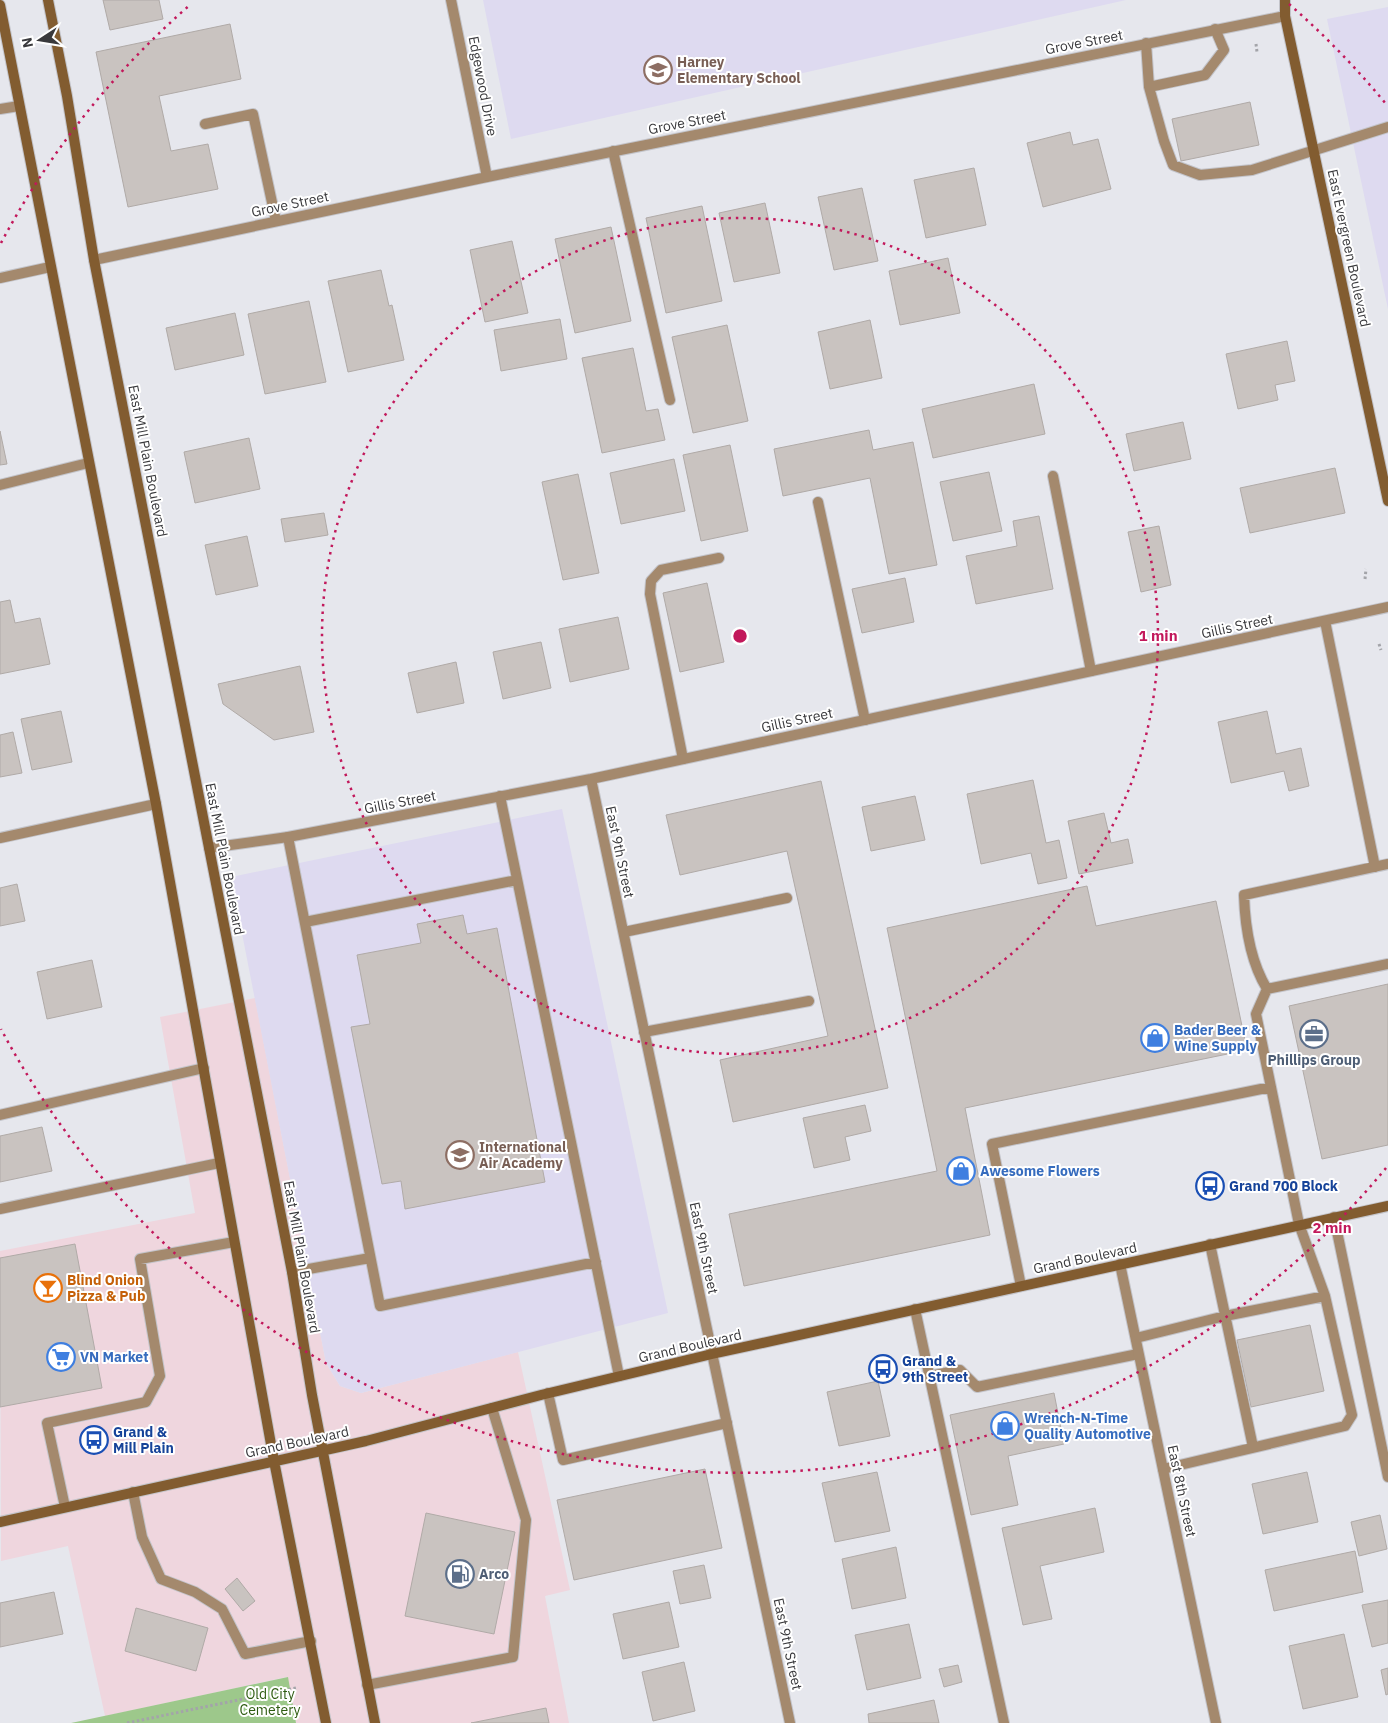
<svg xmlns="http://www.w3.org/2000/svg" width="1388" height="1723" font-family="'IBM Plex Sans',sans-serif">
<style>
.commercial{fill:#efd6de}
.education{fill:#dedaf0}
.green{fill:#9dc88b}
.building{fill:#c9c3c0;stroke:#b0aaa7}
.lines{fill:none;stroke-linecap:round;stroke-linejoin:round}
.lane-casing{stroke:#c3c4ca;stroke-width:12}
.street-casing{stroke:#c3c4ca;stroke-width:12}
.secondary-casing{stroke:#c3c4ca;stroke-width:12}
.path{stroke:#a3a4a9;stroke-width:3;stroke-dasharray:2.5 2.5;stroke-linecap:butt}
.lane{stroke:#a4896d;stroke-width:10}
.street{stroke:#a4896d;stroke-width:10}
.secondary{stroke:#825c30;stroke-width:10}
.ring{fill:none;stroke:#c2185b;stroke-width:2.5;stroke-dasharray:2.5 5}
.labels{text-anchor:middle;stroke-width:4;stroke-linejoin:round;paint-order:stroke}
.street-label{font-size:14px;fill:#39393c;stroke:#fff}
.education-label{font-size:14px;font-weight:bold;fill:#785e54;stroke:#fff;text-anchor:start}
.shop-label{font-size:14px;font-weight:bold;fill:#366cbe;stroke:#fff;text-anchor:start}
.service-label{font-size:14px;font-weight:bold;fill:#4e5e75;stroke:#fff}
.transit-label{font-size:14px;font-weight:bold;fill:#164399;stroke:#fff;text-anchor:start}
.food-label{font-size:14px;font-weight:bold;fill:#c56008;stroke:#fff;text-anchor:start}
.park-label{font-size:14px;fill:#2e5c11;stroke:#fff}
.centre{fill:#c2185b;stroke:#fff;stroke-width:2.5}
.ring-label{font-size:15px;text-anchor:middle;font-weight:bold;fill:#c2185b;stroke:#fff;stroke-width:4;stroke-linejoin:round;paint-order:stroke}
</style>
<rect width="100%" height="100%" fill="#e6e7ed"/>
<path class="commercial" d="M255 998 326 1363 340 1386 361 1393 518 1352 570 1590 545 1596 569 1723H296L287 1677 105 1716 68 1546 1 1561 0 1251 195 1213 160 1017Z"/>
<path class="education" d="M483 0H1126L511 139Z
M1388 7V309L1327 19Z
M562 809 668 1313 361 1393 340 1386 326 1363 231 877Z"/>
<path class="green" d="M288 1677 296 1723H71Z"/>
<path class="building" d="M103 0H159L163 19 110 30Z
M230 24 241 79 159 96 171 151 208 144 218 189 128 207 96 52Z
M1250 102 1259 145 1181 161 1172 119Z
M1070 132 1073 145 1098 139 1111 189 1043 207 1027 143Z
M974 168 986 225 926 238 914 180Z
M862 188 878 261 834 270 818 197Z
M765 203 780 273 734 282 719 213Z
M702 206 722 301 666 313 646 218Z
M611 227 631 321 575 333 555 239Z
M512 241 528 313 485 322 470 250Z
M948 258 960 313 900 325 889 271Z
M381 270 389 306 392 305 404 360 348 372 328 281Z
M309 301 326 382 265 394 248 314Z
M235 313 244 355 175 370 166 328Z
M560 319 567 359 501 371 494 330Z
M870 320 882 378 830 389 818 332Z
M727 325 748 421 693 433 672 337Z
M1287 341 1295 381 1275 385 1278 400 1238 409 1226 354Z
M633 348 646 411 658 409 665 440 602 453 582 358Z
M1034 384 1045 434 933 458 922 409Z
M1183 422 1191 459 1134 471 1126 434Z
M869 430 873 450 913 442 937 565 889 574 870 478 783 496 774 449Z
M0 431 7 464 0 465Z
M249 438 260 489 195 503 184 452Z
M730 445 748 531 701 541 683 455Z
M674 459 685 511 621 524 610 473Z
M1335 468 1345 513 1250 533 1240 488Z
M989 472 1002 531 953 541 940 482Z
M578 474 599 573 563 580 542 482Z
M324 513 328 535 285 542 281 519Z
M1039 516 1053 589 976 604 966 556 1017 546 1013 521Z
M1159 526 1171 585 1141 592 1128 532Z
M247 536 258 586 216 595 205 545Z
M905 578 914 622 862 633 852 589Z
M707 583 724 662 680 672 663 593Z
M10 600 15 623 40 618 50 664 0 674V602Z
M618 617 629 669 570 682 559 629Z
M541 642 551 688 503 699 493 652Z
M456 662 464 703 417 713 408 673Z
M300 666 314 732 274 740 223 704 218 684Z
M61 711 72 762 32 770 21 719Z
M1267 711 1276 754 1301 748 1309 786 1289 791 1284 771 1231 783 1218 722Z
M13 732 22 773 0 777V735Z
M1033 780 1046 843 1059 840 1067 878 1038 884 1031 853 981 864 967 794Z
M821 781 888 1088 733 1122 720 1060 828 1036 787 851 680 875 666 815Z
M915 796 925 840 871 851 862 807Z
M1104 813 1111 843 1128 839 1133 863 1079 874 1068 821Z
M17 884 25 921 0 926V888Z
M1087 886 1096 926 1216 901 1247 1050 965 1108 990 1235 744 1286 729 1214 937 1171 887 928Z
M463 915 467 934 497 928 545 1182 405 1209 401 1181 382 1184 351 1027 370 1024 357 955 421 943 417 924Z
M92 960 102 1007 47 1019 37 972Z
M1388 984V1145L1322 1159 1289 1006Z
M865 1105 871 1131 845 1137 850 1160 814 1168 803 1118Z
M42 1127 52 1171 0 1182V1136Z
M75 1244 102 1388 0 1407V1258Z
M1310 1325 1324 1391 1251 1407 1237 1340Z
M878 1381 890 1436 839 1446 827 1392Z
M1054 1393 1064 1444 1008 1456 1018 1505 971 1515 950 1415Z
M705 1469 722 1548 574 1580 557 1500Z
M877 1472 890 1531 835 1542 822 1483Z
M1307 1472 1318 1522 1263 1534 1252 1484Z
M1095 1508 1104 1552 1040 1566 1052 1619 1023 1625 1002 1528Z
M426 1513 515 1532 494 1634 405 1616Z
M1380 1515 1387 1549 1359 1556 1351 1522Z
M896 1547 906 1598 852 1609 842 1559Z
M1355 1551 1363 1592 1274 1611 1265 1570Z
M704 1565 711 1598 680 1604 673 1571Z
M237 1578 255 1601 243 1611 225 1589Z
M54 1592 63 1634 0 1647V1603Z
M1388 1600V1643L1372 1647 1362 1605Z
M669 1602 679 1647 623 1659 613 1614Z
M136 1608 208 1628 196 1671 125 1651Z
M909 1624 921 1678 867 1690 855 1635Z
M1344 1634 1358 1697 1303 1709 1289 1646Z
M684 1662 695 1711 653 1721 642 1672Z
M958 1665 962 1682 944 1687 939 1669Z
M1388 1668V1694L1386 1695 1381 1670Z
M934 1700 939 1723H869L868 1714Z
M546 1708 549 1723H471Z"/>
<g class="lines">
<defs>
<path id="lane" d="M1146 43 1149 87 1164 141 1173 165 1200 175 1252 170 1388 127
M1149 87 1205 75 1224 50 1215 29
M0 109 19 106
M205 124 253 114 276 221
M613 151 670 400
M0 278 50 267
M1053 476 1091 671
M0 485 88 463
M818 502 865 720
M1325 621 1375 867
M683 759 650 594 651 581 661 570 719 558
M500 796 619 1376
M288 837 380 1306 596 1262
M305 922 517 880
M624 932 787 898
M1267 989C1250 961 1245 927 1244 895L1388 864
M1267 989 1388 964
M644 1032 809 1001
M0 1115 204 1068
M0 1209 219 1163
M1334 1217 1388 1477
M1210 1244 1253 1447
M292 1272 370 1258
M1021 1286 992 1144 1271 1087
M915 1309 1004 1723
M1136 1338 1225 1316 1325 1296
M930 1376 960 1370 977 1387 1138 1354
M548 1393 563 1460 727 1423
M1163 1469 1345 1426 1352 1415 1325 1296 1299 1224 1256 1014 1267 989
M133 1492 142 1537 161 1579 195 1592 222 1609 245 1654 311 1641
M65 1507 47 1423 146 1402 160 1376 140 1259 234 1242
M367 1685 513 1657 526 1520 492 1408"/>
<path id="street" d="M451 0 487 177
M94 260 487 177 1285 16
M591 779 790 1723
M0 838 156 804
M209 848 288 837 591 779 1388 607
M1120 1264 1216 1723"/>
<path id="secondary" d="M48 0 67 96 94 260 292 1272 312 1395 375 1723
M1285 0V16L1388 501
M0 5 156 804 274 1461 326 1723
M0 1522 366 1441 541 1395 712 1354 1388 1206"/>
</defs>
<use href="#lane" class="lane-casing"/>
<use href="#street" class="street-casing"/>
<use href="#secondary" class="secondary-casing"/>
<path class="path" d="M1256 44 1257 52
M1365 579 1366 569
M1379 644 1381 650
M127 1723 296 1688"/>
<use href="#lane" class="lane"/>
<use href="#street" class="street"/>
<use href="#secondary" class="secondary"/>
</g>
<g class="ring">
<circle cx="740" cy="636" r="418"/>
<path d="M1386 1168A837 837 0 0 1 1 1029M1 243A837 837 0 0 1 191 4M1289 4A837 837 0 0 1 1386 104"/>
</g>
<defs>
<symbol id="school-ring" viewBox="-11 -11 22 22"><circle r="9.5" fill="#fff" stroke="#8d6e63" stroke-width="1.5"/><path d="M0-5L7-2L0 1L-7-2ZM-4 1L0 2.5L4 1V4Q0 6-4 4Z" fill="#8d6e63"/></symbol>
<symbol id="office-ring" viewBox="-11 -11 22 22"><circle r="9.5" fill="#fff" stroke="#5c6f8a" stroke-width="1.5"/><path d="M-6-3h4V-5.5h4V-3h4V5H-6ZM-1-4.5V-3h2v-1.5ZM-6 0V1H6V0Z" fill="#5c6f8a"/></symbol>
<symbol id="shop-ring" viewBox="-11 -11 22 22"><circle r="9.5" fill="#fff" stroke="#3f7fe0" stroke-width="1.5"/><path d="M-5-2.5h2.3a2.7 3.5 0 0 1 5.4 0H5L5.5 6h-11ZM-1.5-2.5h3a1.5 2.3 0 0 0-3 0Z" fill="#3f7fe0"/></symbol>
<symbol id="bus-ring" viewBox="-11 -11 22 22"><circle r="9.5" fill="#fff" stroke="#1a4fb4" stroke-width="1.5"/><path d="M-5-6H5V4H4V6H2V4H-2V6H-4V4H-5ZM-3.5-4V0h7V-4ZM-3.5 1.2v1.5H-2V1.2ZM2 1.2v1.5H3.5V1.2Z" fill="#1a4fb4"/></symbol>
<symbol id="bar-ring" viewBox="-11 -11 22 22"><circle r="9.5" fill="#fff" stroke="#e8710a" stroke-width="1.5"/><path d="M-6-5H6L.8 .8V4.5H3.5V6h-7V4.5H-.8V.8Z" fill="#e8710a"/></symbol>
<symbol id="supermarket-ring" viewBox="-11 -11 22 22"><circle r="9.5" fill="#fff" stroke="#3f7fe0" stroke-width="1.5"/><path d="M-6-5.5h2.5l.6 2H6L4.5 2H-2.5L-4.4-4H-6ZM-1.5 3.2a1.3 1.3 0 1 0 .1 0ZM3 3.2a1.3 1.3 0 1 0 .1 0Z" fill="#3f7fe0"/></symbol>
<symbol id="fuel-ring" viewBox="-11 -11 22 22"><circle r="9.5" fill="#fff" stroke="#5c6f8a" stroke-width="1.5"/><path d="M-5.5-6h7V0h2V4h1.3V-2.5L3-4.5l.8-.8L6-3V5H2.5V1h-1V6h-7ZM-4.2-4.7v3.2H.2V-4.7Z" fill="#5c6f8a"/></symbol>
</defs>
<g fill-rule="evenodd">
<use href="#school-ring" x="642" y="54" width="32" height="32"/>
<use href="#office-ring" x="1298" y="1018" width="32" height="32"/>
<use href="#shop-ring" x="1139" y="1022" width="32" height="32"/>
<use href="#school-ring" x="444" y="1139" width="32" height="32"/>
<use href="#shop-ring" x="945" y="1155" width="32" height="32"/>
<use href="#bus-ring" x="1194" y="1170" width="32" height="32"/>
<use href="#bar-ring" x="32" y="1272" width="32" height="32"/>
<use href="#supermarket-ring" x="45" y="1341" width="32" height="32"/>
<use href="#bus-ring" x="867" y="1353" width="32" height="32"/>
<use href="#shop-ring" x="989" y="1410" width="32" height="32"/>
<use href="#bus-ring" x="78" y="1424" width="32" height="32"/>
<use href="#fuel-ring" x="444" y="1558" width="32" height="32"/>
</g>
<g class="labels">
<g class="street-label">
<text transform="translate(1084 42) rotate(-11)" y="5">Grove Street</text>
<text transform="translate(483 86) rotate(79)" y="5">Edgewood Drive</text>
<text transform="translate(687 122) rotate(-11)" y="5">Grove Street</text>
<text transform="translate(290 204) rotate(-12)" y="5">Grove Street</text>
<text transform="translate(1349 248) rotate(78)" y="5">East Evergreen Boulevard</text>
<text transform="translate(148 461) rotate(79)" y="5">East Mill Plain Boulevard</text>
<text transform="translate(1237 626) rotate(-12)" y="5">Gillis Street</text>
<text transform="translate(797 720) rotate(-12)" y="5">Gillis Street</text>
<text transform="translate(400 802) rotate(-11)" y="5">Gillis Street</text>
<text transform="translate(620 852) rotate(78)" y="5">East 9th Street</text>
<text transform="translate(225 859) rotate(79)" y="5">East Mill Plain Boulevard</text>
<text transform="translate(704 1248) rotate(78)" y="5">East 9th Street</text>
<text transform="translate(302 1257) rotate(80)" y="5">East Mill Plain Boulevard</text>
<text transform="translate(1085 1258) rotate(-12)" y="5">Grand Boulevard</text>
<text transform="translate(690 1346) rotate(-13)" y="5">Grand Boulevard</text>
<text transform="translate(297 1442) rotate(-12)" y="5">Grand Boulevard</text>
<text transform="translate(1182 1491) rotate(78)" y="5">East 8th Street</text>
<text transform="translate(788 1644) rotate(78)" y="5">East 9th Street</text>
</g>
<g class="education-label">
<text x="677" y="67">Harney<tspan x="677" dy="16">Elementary School</tspan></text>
<text x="479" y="1152">International<tspan x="479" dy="16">Air Academy</tspan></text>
</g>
<g class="shop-label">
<text x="1174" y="1035">Bader Beer &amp;<tspan x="1174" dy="16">Wine Supply</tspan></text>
<text x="980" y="1176">Awesome Flowers</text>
<text x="80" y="1362">VN Market</text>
<text x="1024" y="1423">Wrench-N-Time<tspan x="1024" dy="16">Quality Automotive</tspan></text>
</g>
<g class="service-label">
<text x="1314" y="1065">Phillips Group</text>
<text x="479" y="1579" text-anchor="start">Arco</text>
</g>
<g class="transit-label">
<text x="1229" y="1191">Grand 700 Block</text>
<text x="902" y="1366">Grand &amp;<tspan x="902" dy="16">9th Street</tspan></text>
<text x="113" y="1437">Grand &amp;<tspan x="113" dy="16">Mill Plain</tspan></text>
</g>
<g class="food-label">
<text x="67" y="1285">Blind Onion<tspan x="67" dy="16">Pizza &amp; Pub</tspan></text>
</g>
<g class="park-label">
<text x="270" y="1699">Old City<tspan x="270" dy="16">Cemetery</tspan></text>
</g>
</g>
<circle cx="740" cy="636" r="8" class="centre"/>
<g class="ring-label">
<text x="1158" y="641">1 min</text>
<text x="1332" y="1233">2 min</text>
</g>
<g transform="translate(40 40) rotate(258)" stroke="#ffffff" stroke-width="4" paint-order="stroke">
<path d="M0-4L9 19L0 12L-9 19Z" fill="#39393c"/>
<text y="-8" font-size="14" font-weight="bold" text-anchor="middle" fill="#39393c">N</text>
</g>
</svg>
